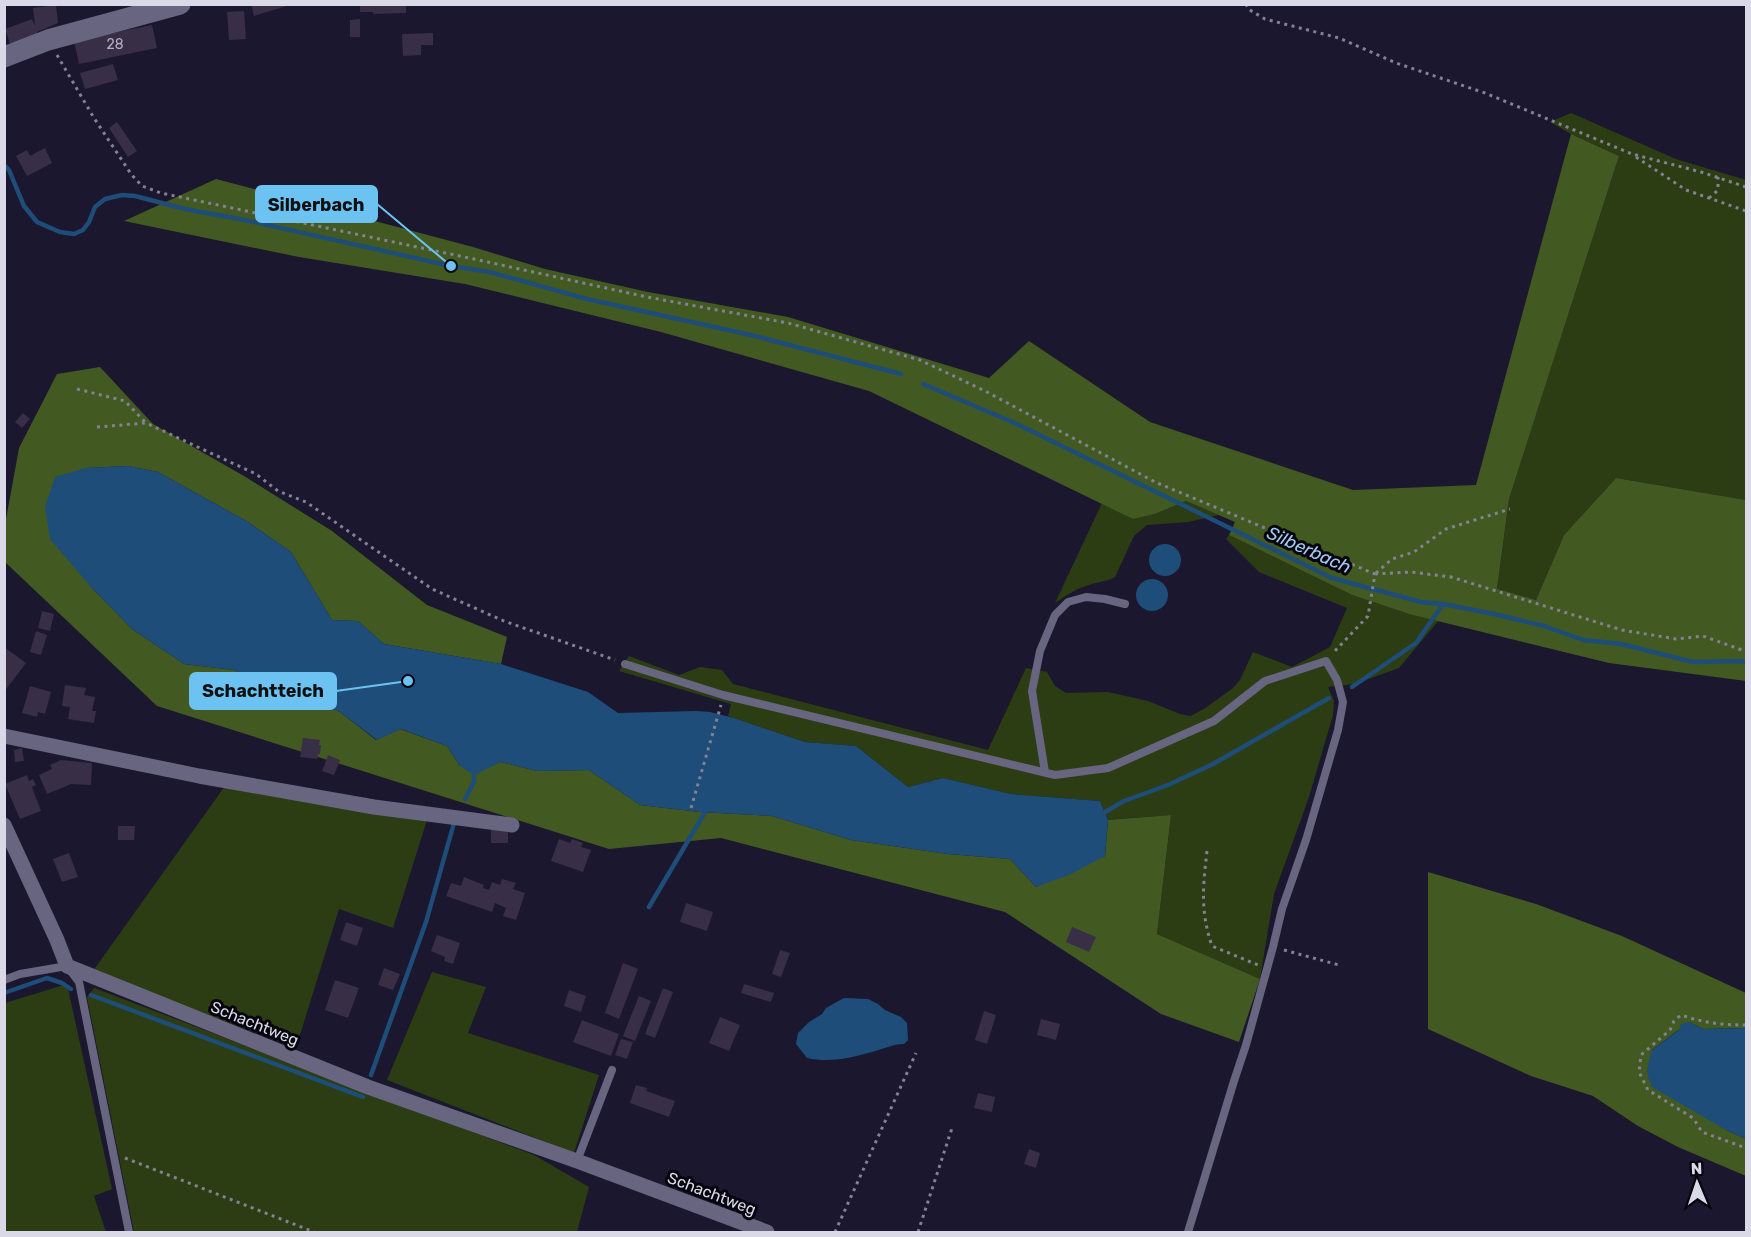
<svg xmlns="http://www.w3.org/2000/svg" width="1751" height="1237" font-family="Rubik,sans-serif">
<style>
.green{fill:#2c3d14}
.forest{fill:#425a21}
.water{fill:#1d4d78}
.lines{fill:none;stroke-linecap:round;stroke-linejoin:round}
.stream{stroke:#1d4d78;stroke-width:4.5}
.building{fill:#382e46}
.path{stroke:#838194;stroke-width:3;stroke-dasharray:3 4.5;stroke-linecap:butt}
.lane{stroke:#686580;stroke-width:8}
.street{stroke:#686580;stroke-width:15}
.secondary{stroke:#686580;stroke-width:21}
.labels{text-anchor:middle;stroke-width:6;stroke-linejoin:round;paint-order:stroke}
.number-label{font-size:14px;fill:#b2aec0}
.street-label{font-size:16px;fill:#dad9e8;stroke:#06050d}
.water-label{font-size:18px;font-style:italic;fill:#a1c9f1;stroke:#06050d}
.leader{fill:none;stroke:#6cc3f2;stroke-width:2}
.callout-dot{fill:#6cc3f2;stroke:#06050d;stroke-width:2}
.callout{fill:#6cc3f2;stroke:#6cc3f2;stroke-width:2}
.callout-label{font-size:18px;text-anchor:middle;font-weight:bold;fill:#111}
</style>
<rect width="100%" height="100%" fill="#1b172e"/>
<path class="green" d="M1571 113 1676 159 1746 180V500L1616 478 1564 535 1536 600 1497 590 1509 499 1619 156 1571 134 1550 122Z
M1186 501 1219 515 1188 522 1147 525 1134 536 1115 577C1106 582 1096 582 1086 586 1074 590 1065 596 1055 603L1102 503 1133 519 1155 514Z
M1229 535 1352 595 1409 614 1439 620 1399 668 1355 684 1328 687 1334 701 1333 715 1309 797 1274 894 1260 979 1157 934 1171 815 1108 820 1100 801 1011 794 943 778 908 787 856 746 805 742 728 716 731 704 619 671 629 656 679 675 700 667 722 670 733 684 988 750 1026 668 1047 672 1055 686 1066 693 1108 692 1148 701 1180 714 1190 716 1204 709 1233 688 1240 680 1253 652 1292 667 1330 647 1347 608 1259 572 1226 539Z
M225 786 427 820 393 928 339 909 296 1048 93 971Z
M432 972 486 987 468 1033 599 1075 574 1153 387 1080Z
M67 984 112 1189 94 1196 106 1232H5V1003Z
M94 988 534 1155 589 1187 577 1232H134L87 997Z"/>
<path class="forest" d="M1571 134 1619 156 1509 499 1497 589 1536 600 1564 535 1616 478 1746 500V681L1609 663 1409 614 1352 595 1229 535 1235 522 1186 501 1155 514 1133 519 869 391 661 332 465 284 299 257 124 221 216 179 473 247 545 269 648 292 788 317 989 378 1029 341 1150 422 1353 490 1476 485Z
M100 367 153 424 244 476 332 531 427 605 507 637 501 664 384 644 358 621 332 620 291 552 248 522 158 472 128 466 86 468 91 587 132 629 184 664 234 670 340 712 376 740 400 729 447 746 460 766 501 762 537 771 589 770 640 805 700 812 772 816 851 840 948 854 1010 859 1036 887 1105 856 1108 820 1171 815 1157 934 1260 979 1239 1042 1161 1014 1005 912 721 838 609 849 157 706 5 562V525L19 448 57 374Z
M1428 872 1536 904 1622 936 1746 993V1028L1703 1029 1689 1022 1652 1050 1726 1130 1746 1139V1176L1678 1147 1638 1126 1593 1096 1531 1076 1428 1029Z"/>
<path class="water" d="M128 466 158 472 248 522 291 552 332 620 358 621 384 644 501 664 588 692 618 713 696 711 710 712 734 718 805 742 856 746 908 787 943 778 1011 794 1100 801 1108 820 1105 856 1069 875 1036 887 1010 859 948 854 851 840 772 816 700 812 640 805 589 770 537 771 501 762 474 775 460 766 447 746 401 729 377 740 340 712 234 670 184 664 132 629 91 587 50 539 45 507 55 477 86 468Z
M1149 560a16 16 0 1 1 32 0a16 16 0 1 1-32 0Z
M1136 595a16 16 0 1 1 32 0a16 16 0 1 1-32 0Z
M844 998 868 999 878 1004 885 1010 901 1017 907 1023 908 1040 904 1044C893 1044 883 1049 872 1052 850 1058 829 1063 807 1058L796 1044 798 1033 809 1022 822 1014 826 1008 833 1004Z
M1689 1022 1703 1029 1746 1028V1139L1726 1130 1652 1087 1648 1077 1647 1069 1652 1050 1679 1030 1681 1024Z"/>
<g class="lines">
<path class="stream" d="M4 165 9 170 24 206 37 222 60 232 74 234 83 230 89 222 95 207 105 199 122 195 135 196 185 209 245 220 451 266 490 272 587 299 751 335 901 374
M923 384 1017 424 1332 578 1421 602 1443 604 1494 614 1544 626 1583 640 1621 644 1693 662 1740 661 1746 662
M1352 687 1416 643 1443 604
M465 799 474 782V775
M1105 812 1124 801 1168 785 1213 764 1329 698
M649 907 705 812
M4 993 47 978 62 983 71 989
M91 995 363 1097
M371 1075 426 922 454 823"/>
</g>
<path class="building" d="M251 4H290V5L254 16Z
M360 4H406V13L373 14V12H360Z
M56 5 58 23 37 32V34L10 44 5 29 32 19 35 26 33 8Z
M244 11 246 39 229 40 227 12Z
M360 19V37H350V20Z
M152 25 157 48 79 64 74 41Z
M433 33V45H421V55L403 56 402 34Z
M113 64 118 80 85 89 80 73Z
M117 122 137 151 128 157 109 128Z
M45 148 52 163 27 176 16 156 27 150 30 156Z
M23 413 30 419 22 428 15 422Z
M42 611 54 614 50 631 38 628Z
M36 631 47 635 41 655 30 652Z
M4 647 26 663 4 692Z
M65 685 86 688 84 695 95 697 92 711H96L94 723 68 719 70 707 62 706Z
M30 686 51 692 45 714 38 712 37 717 22 713Z
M303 738 320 740 319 745H321L320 754H318L317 759 300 757Z
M22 748 24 761 15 762 14 750Z
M328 755 340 760 334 775 322 771Z
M61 760 92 763 91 785 71 784 47 794 39 775 52 769 50 765Z
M27 775 29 781 33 779 36 785 32 787 41 811 20 819 5 784Z
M118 826H135L134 840H118Z
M491 829H508V843H491Z
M559 839 570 843 572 839 583 843 581 847 591 850 583 872 551 861Z
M69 853 78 877 62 882 53 859Z
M464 877 484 885 483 888 489 890 492 882 500 885 502 879 516 883 513 889 525 893 516 920 503 916 506 908 495 903 492 912 446 896 451 883 461 886Z
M686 903 713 912 707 931 680 922Z
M346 922 363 928 357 946 340 940Z
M1072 927 1096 937 1089 952 1066 942Z
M437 935 460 943 453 964 444 961 445 957 431 951Z
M780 950 790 953 781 977 772 974Z
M623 963 638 969 619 1019 605 1013Z
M384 968 400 974 393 990 378 985Z
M335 980 359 988 348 1018 325 1010Z
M744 984 774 993 771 1002 741 993Z
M663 988 673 992 655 1038 645 1034Z
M569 990 586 996 581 1012 564 1006Z
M639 996 651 1001 635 1041 623 1036Z
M984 1011 996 1015 987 1044 975 1040Z
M720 1017 740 1025 729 1051 709 1043Z
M1041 1019 1060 1024 1056 1040 1037 1035Z
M582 1020 619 1034 611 1056 573 1042Z
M621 1039 633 1042 627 1059 615 1055Z
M636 1085 647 1088 646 1091 675 1101 669 1117 630 1103Z
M978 1093 995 1097 992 1112 974 1108Z
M1029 1149 1040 1153 1036 1168 1024 1164Z"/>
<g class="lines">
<path class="path" d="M1246 4 1248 9 1265 19 1339 38 1396 63 1485 93 1632 154 1701 172 1746 187
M57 55 94 118 131 174 142 186 161 193 474 259 647 297 788 323 920 360 985 391 1155 482 1375 574 1368 616 1333 653
M1636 157 1686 190 1746 211
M1709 198 1718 190V177
M77 389 125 401 146 423
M97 427 146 423 256 474 278 491 306 502 432 589 504 621 615 660
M1376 573 1392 559 1414 552 1446 529 1510 509
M1375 574 1411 572 1451 577 1622 630 1676 639 1703 636 1742 650 1746 649
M691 808 721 705
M1207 851C1203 886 1200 911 1212 946L1258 965
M1284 950 1339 965
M1746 1025C1722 1025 1704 1023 1681 1015L1674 1021 1670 1030 1641 1055 1639 1072 1648 1090 1693 1118 1702 1132 1746 1148
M125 1158 314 1232
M835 1232 916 1053
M918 1232 953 1125"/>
<path class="lane" d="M625 664 723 695 1055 775 1108 768 1214 721 1265 681 1326 661 1337 680 1343 702 1338 730 1306 840 1282 909 1273 947 1246 1045 1234 1081 1188 1232
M1045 772 1032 691 1040 651 1055 615 1068 602 1086 597 1105 599 1125 604
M4 980 20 974 67 966 79 982 129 1232
M577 1161 612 1070"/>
<path class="street" d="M4 736 199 776 374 807 512 825
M4 825 57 940 67 966 368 1087 577 1161 767 1232"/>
<path class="secondary" d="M4 57 48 40 180 4"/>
</g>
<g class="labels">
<g class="number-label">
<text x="115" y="49">28</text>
</g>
<g class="street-label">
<text transform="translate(255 1023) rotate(22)" y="6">Schachtweg</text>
<text transform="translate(712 1193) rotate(21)" y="6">Schachtweg</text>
</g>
<g class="water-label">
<text transform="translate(1309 550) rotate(24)" y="6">Silberbach</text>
</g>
</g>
<path class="leader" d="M451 266L377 204M408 681L336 691"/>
<g class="callout-dot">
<circle cx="451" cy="266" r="6"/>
<circle cx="408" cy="681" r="6"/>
</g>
<g class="callout">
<rect x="256" y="186" width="121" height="36" rx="6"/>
<rect x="190" y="673" width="146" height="36" rx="6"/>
</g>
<g class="callout-label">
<text x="316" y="211">Silberbach</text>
<text x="263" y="697">Schachtteich</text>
</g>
<rect width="1751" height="1237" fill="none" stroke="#dad9e8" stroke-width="12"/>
<g transform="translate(1697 1183) rotate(358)" stroke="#06050d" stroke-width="4.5" paint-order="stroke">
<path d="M0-4.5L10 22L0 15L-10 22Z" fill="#dad9e8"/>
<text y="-9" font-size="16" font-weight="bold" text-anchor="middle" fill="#dad9e8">N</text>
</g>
</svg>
